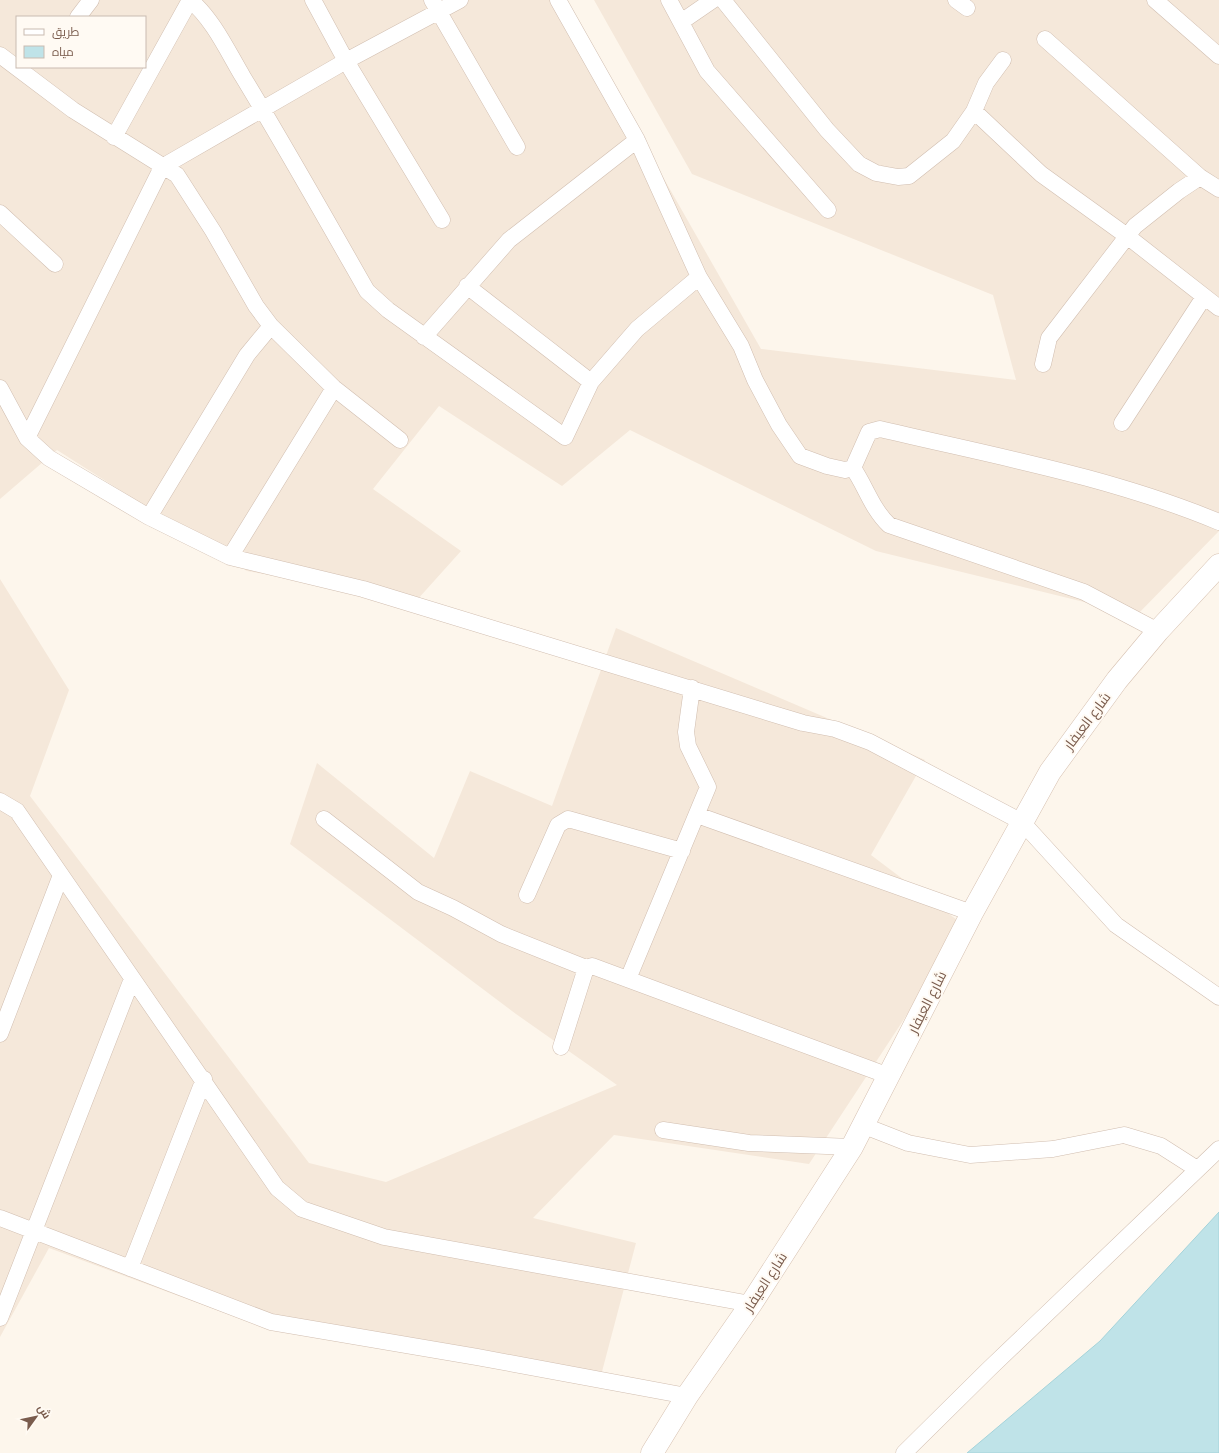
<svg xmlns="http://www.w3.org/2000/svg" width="1219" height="1453" font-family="Signika,Cairo,sans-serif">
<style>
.residential{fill:#f5e8da;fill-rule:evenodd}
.water{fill:#bfe3e8;stroke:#a5d3da}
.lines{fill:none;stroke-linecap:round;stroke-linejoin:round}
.minor-casing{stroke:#d1beb0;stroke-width:17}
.secondary-casing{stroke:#d6c0b0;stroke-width:23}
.minor{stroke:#fff;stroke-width:16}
.secondary{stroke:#fff;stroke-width:22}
.labels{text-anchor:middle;stroke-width:4;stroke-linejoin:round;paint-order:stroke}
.street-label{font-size:14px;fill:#7a5c4d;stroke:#fffaf3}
</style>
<rect width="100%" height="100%" fill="#fdf6ec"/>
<path class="residential" d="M0 0H562L761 349 1016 380 993 295 692 174 594 0H1219V531L1137 615 876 551 630 430 562 486 439 406 373 489 461 551 417 600 247 571 57 450 0 499ZM17 17H145V67H17Z
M0 579 69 690 30 796 309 1163 386 1182 617 1085 516 1014 290 844 317 763 434 858 470 771 552 806 616 628 925 760 871 855 965 926 809 1164 614 1135 533 1218 636 1243 599 1383 249 1322 49 1248 0 1337Z"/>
<path class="water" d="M1219 1212V1453H967L1100 1341Z"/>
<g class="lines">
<defs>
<path id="minor" d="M190 0C213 19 228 52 243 77 286 148 326 219 367 291L388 310 565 437 591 382 637 329 699 277
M313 0 346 61 442 220
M432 0 517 147
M558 0 637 140 699 277 741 346 755 380 779 425 800 456 827 466 845 470 853 468 869 432 880 429C994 456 1111 477 1219 522
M669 0 707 71 828 210
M723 0 827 130 859 164 876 173 898 177 909 176 953 141 974 111 986 83 1003 60
M956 0 967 8
M1155 0 1219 56
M78 17 91 0
M681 22 713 0
M1045 39 1200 177 1219 189
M0 55 73 110 177 175 213 231 256 306 271 326 334 388 400 440
M974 111 1041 174 1127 236 1219 308
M114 137 190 0
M0 213 55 264
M467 286 591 382
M424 337 509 240 637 140
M1043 364 1049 338 1135 226 1179 191 1200 177
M0 388 27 438 49 458 149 517 230 557 363 589 803 723 835 729 870 742 1022 822 1116 925 1219 997
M1122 423 1204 297
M27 438 162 167 346 61 460 0
M853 468C866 487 872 509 889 525L1084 592 1158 631
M149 517 247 355 271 326
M230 557 334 388
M0 801 17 811 277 1188 302 1209 384 1237 751 1304
M697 815 972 913
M324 819 418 892 453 908 501 934 586 968
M527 895 558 825 568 819 682 851
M628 979 708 787 688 746 686 732 692 688
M0 1034 61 875
M561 1047 586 968 592 966 889 1076
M862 1125 908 1143 970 1155 1053 1149 1124 1135 1161 1146 1197 1169
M663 1130 749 1143 852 1147
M0 1218 271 1322 477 1357 687 1396
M130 1268 204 1079
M0 1318 132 979
M904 1453 989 1369 1219 1149"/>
<path id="secondary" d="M652 1453 687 1396 751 1304 852 1147 972 913 1050 772 1117 680 1158 631 1219 565"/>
</defs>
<use href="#minor" class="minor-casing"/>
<use href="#secondary" class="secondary-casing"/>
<use href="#minor" class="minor"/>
<use href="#secondary" class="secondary"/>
</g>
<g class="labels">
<g class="street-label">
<text transform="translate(1087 721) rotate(-53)" y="5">شارع العيفار</text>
<text transform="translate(927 1002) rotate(-63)" y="5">شارع العيفار</text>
<text transform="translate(765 1282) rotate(-57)" y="5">شارع العيفار</text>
</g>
</g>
<rect x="16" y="16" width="130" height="52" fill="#fffaf3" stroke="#cabbb1"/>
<rect x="24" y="29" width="20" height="6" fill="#ffffff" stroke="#cabbb1"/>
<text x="52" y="36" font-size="12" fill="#7a5c4d">طريق</text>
<rect x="24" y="46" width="20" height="12" fill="#bfe3e8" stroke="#cabbb1"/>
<text x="52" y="56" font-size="12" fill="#7a5c4d">مياه</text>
<g transform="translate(36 1417) rotate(57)" stroke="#fffaf3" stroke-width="3" paint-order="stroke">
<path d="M0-3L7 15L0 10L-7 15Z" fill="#7a5c4d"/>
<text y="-6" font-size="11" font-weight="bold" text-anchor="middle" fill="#7a5c4d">ش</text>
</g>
</svg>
